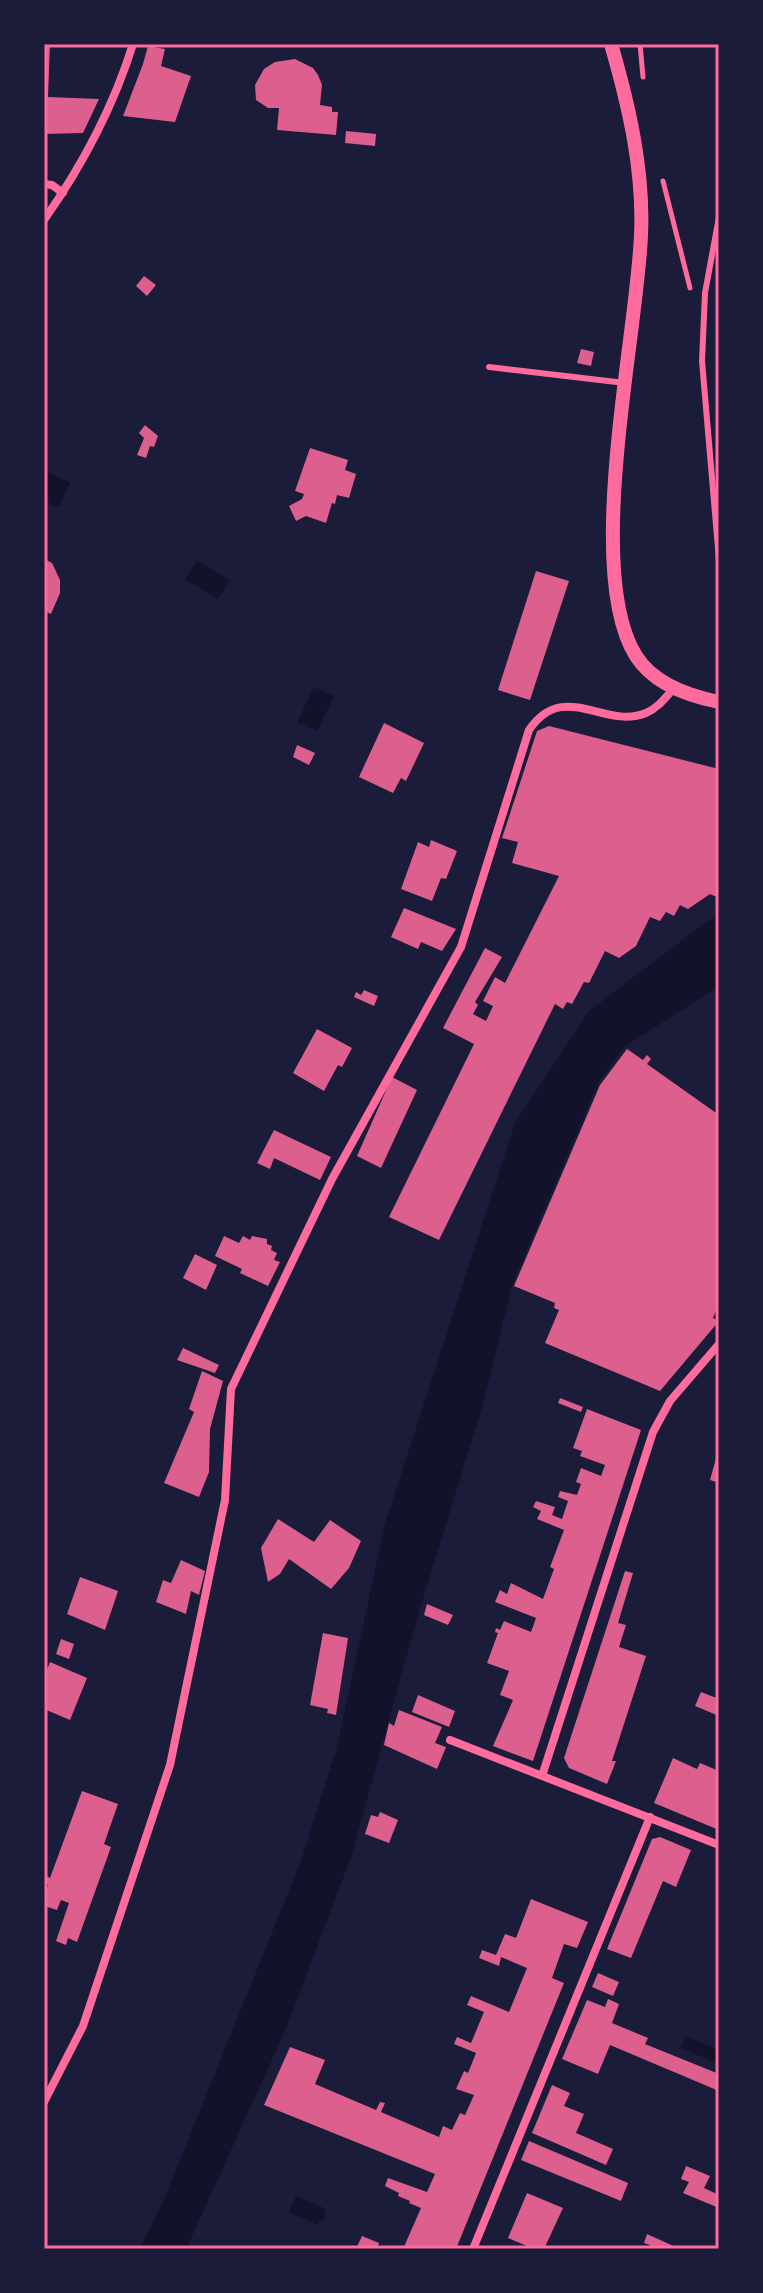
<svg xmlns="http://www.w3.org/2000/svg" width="763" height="2293" font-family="Jost,sans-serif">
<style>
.water{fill:#12122b}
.building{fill:#dd5f8e}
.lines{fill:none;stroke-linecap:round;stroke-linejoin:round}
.path{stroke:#ff6b9d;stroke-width:5}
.service{stroke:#ff6b9d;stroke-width:6}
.minor{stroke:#ff6b9d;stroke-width:8}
.tertiary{stroke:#ff6b9d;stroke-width:14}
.neatline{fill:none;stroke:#ff6b9d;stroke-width:3}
</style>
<rect width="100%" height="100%" fill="#1b1b3a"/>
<path class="water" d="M44 470 70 483 59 507 48 503 50 498 44 495Z
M197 561 230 580 218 599 185 579Z
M314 687 334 696 317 731 297 723Z
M719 915V986L624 1047 598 1083 512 1285 483 1404 420 1608 351 1857 285 2031 186 2249H140L165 2197 301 1861 337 1747 385 1524 515 1123 589 1011 705 923Z
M686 2036 719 2050V2064L681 2048Z
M296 2196 324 2208 325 2219 319 2221 318 2225 289 2212Z"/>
<path class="building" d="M44 44H50L48 97 99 99 83 133 44 134Z
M148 46 165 49 161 66 191 76 175 122 123 116 143 64Z
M295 59 313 68 318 75 322 85 320 105 332 107V112H338L336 135 277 130 279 108H268L256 100 255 85 264 69 275 62Z
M346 131 376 134 375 146 345 143Z
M144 276 156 285 147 296 136 286Z
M581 349 594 352 591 366 577 363Z
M145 425 158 436 154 447 150 446 146 458 137 455 144 438 139 433Z
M310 448 348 460 345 470 356 474 349 498 337 495 335 504 332 503 326 523 306 516 296 521 289 506 302 499 304 494 295 491Z
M44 559 52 563 60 580V593L51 614 44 611Z
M536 571 569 581 530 700 498 690Z
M384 723 424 743 406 781 401 778 393 793 359 777Z
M549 726 719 769V898L710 894 688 909 680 905 674 916 666 912 660 921 650 917 636 946 619 958 605 951 589 983 584 982 572 1004 567 1002 563 1009 555 1004 439 1240 389 1217 474 1044 443 1028 485 948 502 957 475 1002 478 1005 473 1014 486 1021 493 1006 483 1001 495 977 505 983 559 876 512 863 518 842 502 838 537 731Z
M297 745 315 753 309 765 293 757Z
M431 840 457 851 446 879 441 878 432 901 401 889 418 842 429 847Z
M404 908 456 929 442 951 421 942 418 949 391 937Z
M364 990 378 996 374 1006 354 997 356 992 361 995Z
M317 1029 352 1048 342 1067 338 1065 324 1091 293 1073Z
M627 1049 643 1060 647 1055 651 1059 647 1064 719 1115V1303L713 1318 719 1321 660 1391 545 1343 559 1310 554 1308 555 1303 514 1286 600 1085Z
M392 1077 417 1090 381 1168 357 1156Z
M274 1130 331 1157 320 1180 274 1158 270 1169 257 1163Z
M224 1236 239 1243 243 1236 250 1240 252 1236 267 1239V1244L272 1246 271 1250 277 1253 274 1260 280 1262 268 1286 240 1273 242 1269 215 1256Z
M195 1254 217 1265 206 1290 183 1278Z
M183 1348 219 1365 215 1373 177 1360Z
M202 1371 223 1381 210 1429 209 1472 199 1497 164 1483 194 1412 189 1409Z
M560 1398 583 1407 581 1412 558 1403Z
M587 1409 641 1430 533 1761 493 1746 513 1700 500 1695 509 1671 487 1663 498 1633 495 1632 496 1628 500 1630 504 1621 531 1632 536 1618 495 1602 500 1590 507 1594 511 1583 543 1599 554 1569 550 1567 564 1530 537 1519 541 1511 533 1507 536 1501 555 1507 552 1515 562 1519 568 1501 558 1497 560 1491 577 1495 581 1484 576 1482 581 1468 601 1476 605 1465 580 1456 582 1451 573 1448Z
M718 1451H719V1483L710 1480Z
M278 1519 314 1542 330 1520 361 1541 349 1568 331 1589 289 1559 280 1574 268 1582 261 1548Z
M181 1560 205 1571 199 1595 191 1591 186 1614 156 1602 163 1580 171 1583Z
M625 1571 633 1573 618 1623 626 1625 619 1647 646 1656 612 1761H616L607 1784 569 1768 564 1758Z
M80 1577 118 1591 105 1630 67 1614Z
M427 1604 453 1615 448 1625 424 1615Z
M323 1633 348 1638 336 1715 327 1713 328 1709 310 1705Z
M61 1639 74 1644 69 1659 56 1654Z
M50 1662 87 1678 70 1720 44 1709V1678Z
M701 1692 719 1699V1716L695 1706Z
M418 1695 455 1711 449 1727 412 1712Z
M399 1710 442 1727 435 1743 446 1747 437 1769 384 1745 389 1723 394 1726Z
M673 1758 697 1769 700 1763 719 1771V1830L654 1803Z
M82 1791 118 1804 104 1844 111 1847 77 1942 68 1938 66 1945 56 1941 69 1903 61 1900 57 1910 44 1906 48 1884 44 1883V1875L50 1878Z
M380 1812 398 1820 389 1843 365 1834 371 1815 378 1817Z
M660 1837 691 1850 676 1887 663 1881 631 1958 607 1949 652 1839Z
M531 1899 588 1922 577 1948 564 1944 552 1978 564 1983 456 2249H403L421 2208 409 2203 410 2201 398 2196 399 2193 385 2186 388 2178 427 2192 435 2174 264 2105 290 2047 325 2060 315 2084 376 2110 380 2102 385 2103 381 2112 439 2137 443 2126 452 2130 460 2113 465 2115 474 2095 456 2089 464 2071 468 2073 476 2053 454 2044 457 2037 471 2043 484 2012 467 2005 471 1996 509 2012 527 1968 501 1957 499 1966 479 1958 482 1950 496 1955 505 1934 516 1938Z
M598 1973 619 1982 613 1996 592 1987Z
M608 1999 619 2004 612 2023 648 2038 645 2044 719 2074V2091L610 2045 598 2074 562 2059 587 2000 605 2007Z
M552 2085 570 2093 564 2106 584 2114 576 2133 613 2149 606 2165 532 2133Z
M529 2141 628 2183 621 2201 521 2160Z
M686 2166 710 2176 704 2188 719 2195V2208L683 2193 689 2182 681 2179Z
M527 2193 563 2208 544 2249H534L508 2238Z
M647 2234 680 2249H649L650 2245 644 2243Z
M362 2236 379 2243 377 2249H356Z"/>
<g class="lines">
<path class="path" d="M640 44 643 77
M663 181 690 288"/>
<path class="service" d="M719 217 705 293 702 361 719 560
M489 367 625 383"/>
<path class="minor" d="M44 184 52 185 63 193
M44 220C82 166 113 108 133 44
M450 1740 719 1845
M542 1776 653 1432 670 1401 719 1344
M44 2102 83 2026 170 1765 225 1500 231 1389 332 1179 461 947 529 730C564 679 603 730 646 713 658 708 666 697 674 688
M473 2249 650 1817"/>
<path class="tertiary" d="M611 44C629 106 644 171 641 235 637 337 583 572 636 656 653 683 689 696 719 702"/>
</g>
<rect width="763" height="2293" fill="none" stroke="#1b1b3a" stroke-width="92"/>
<rect x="46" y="46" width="671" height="2201" class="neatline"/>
</svg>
